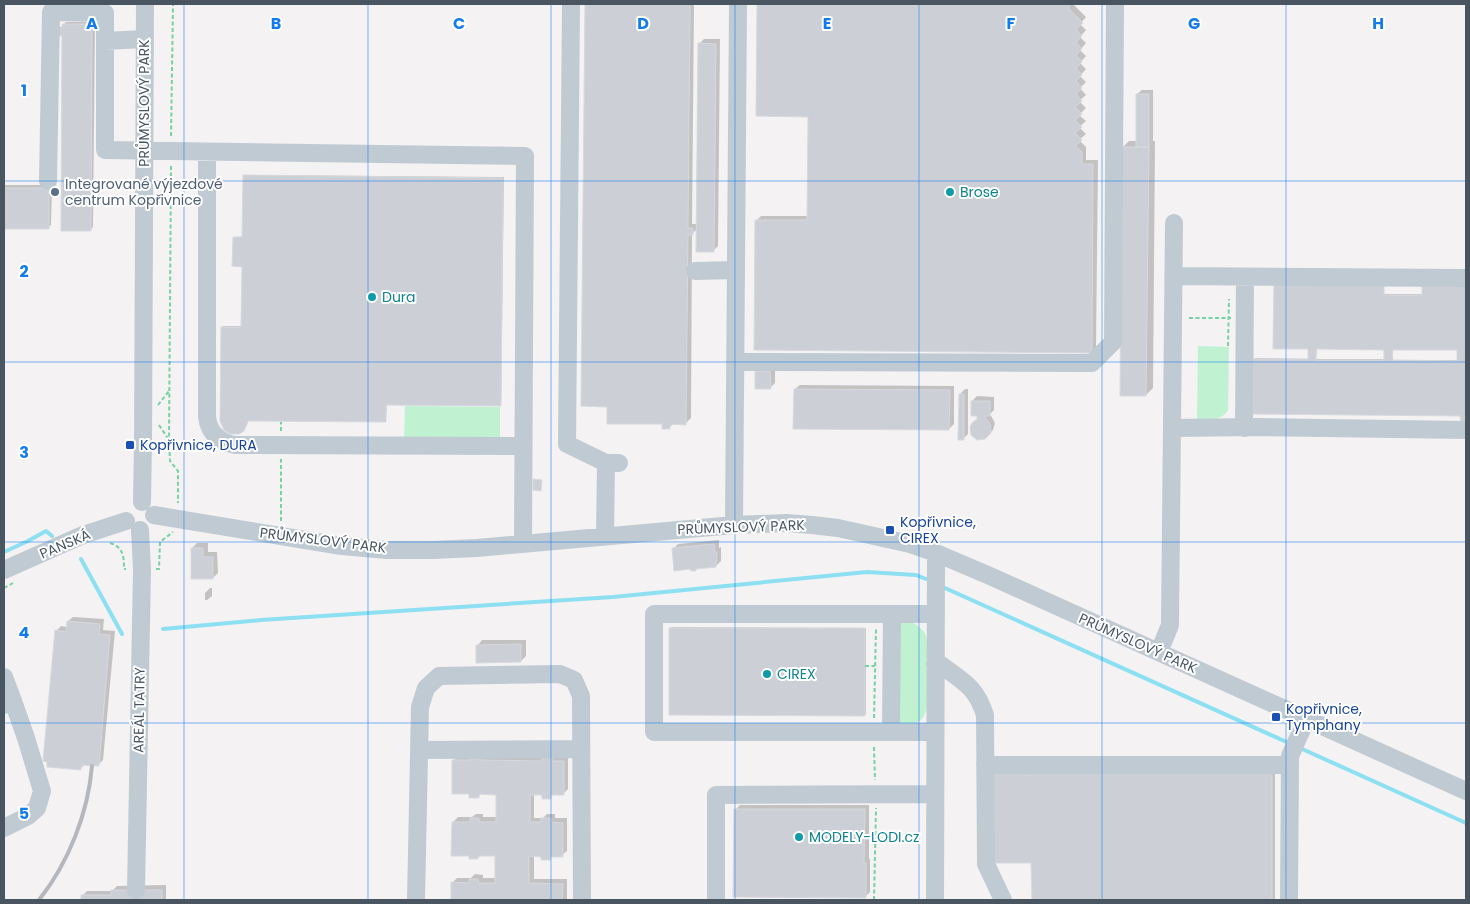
<svg xmlns="http://www.w3.org/2000/svg" width="1470" height="904" font-family="Poppins,sans-serif">
<style>
.green{fill:#c0f2d2}
.shadow{fill:#0003;fill-rule:evenodd}
.lines{fill:none;stroke-linecap:round;stroke-linejoin:round}
.stream{stroke:#8ce0f1;stroke-width:4}
.building{fill:#cccfd5;stroke:#d6d9de;fill-rule:evenodd}
.path{stroke:#76d2a2;stroke-width:2;stroke-dasharray:4 2.5;stroke-linecap:butt}
.minor{stroke:#c0cad2;stroke-width:18}
.rail{stroke:#b4b8bd;stroke-width:4}
.grid{fill:none;stroke:#127bee;stroke-width:1;stroke-opacity:0.55}
.service-dot{fill:#5c6f8a;stroke:#fff;stroke-width:2}
.culture-dot{fill:#0f9aa8;stroke:#fff;stroke-width:2}
.transit-dot{fill:#1a4fb4;stroke:#fff;stroke-width:2}
.labels{text-anchor:middle;stroke-width:4;stroke-linejoin:round;paint-order:stroke}
.street-label{font-size:14px;fill:#495661;stroke:#fff}
.service-label{font-size:14px;fill:#4e5e75;stroke:#fff;text-anchor:start}
.culture-label{font-size:14px;fill:#0d838f;stroke:#fff;text-anchor:start}
.transit-label{font-size:14px;fill:#164399;stroke:#fff;text-anchor:start}
.grid-label{font-size:16px;text-anchor:middle;font-weight:bold;fill:#127bee;stroke:#fff;stroke-width:4;stroke-linejoin:round;paint-order:stroke}
</style>
<rect width="100%" height="100%" fill="#f4f2f2"/>
<path class="green" d="M1198 346 1229 347 1228 410C1224 419 1207 422 1197 422Z
M405 406 500 407V436L499 439 404 440Z
M908 621C914 623 920 626 924 632 931 642 928 658 928 670 929 694 934 733 897 723L898 622Z"/>
<path class="shadow" d="M586 4H694L692 224H697L699 44 704 39H720L718 246 713 251 697 229 692 234 691 418 686 423H674L669 428 664 423 608 405H583Z
M758 4H1073L1086 17 1080 24 1086 30 1080 37 1086 43 1080 50 1086 56 1080 63 1086 69 1080 76 1086 82 1080 88 1086 95 1079 101 1086 108 1079 115 1086 121 1079 127 1086 134 1079 140 1086 147V160H1098L1096 347 1092 352 756 221 761 216H808L809 115H758Z
M66 22H95L93 227 90 230 63 35 58 27H63V25Z
M1142 90H1153V141H1155L1153 388 1146 395 1123 147 1129 141H1137V94Z
M245 175 504 177 501 404 500 405 387 403 386 419 385 421 249 419 247 425 241 431 222 327 223 326H243V265L234 238 244 236V176Z
M4 185H52L51 225 48 228 4 227Z
M1384 281V294H1423L1466 282V423L1461 415 1254 359 1256 358 1309 359V348ZM1317 348H1385V359H1316ZM1393 349H1458V360H1393Z
M761 367H775V383L770 388 757 372Z
M800 385 954 386V424L949 429 795 389Z
M965 389H968V434L963 439 960 394Z
M977 396 994 397V410L990 414 995 423 993 430 985 438 972 401Z
M719 540V548L721 547V561L716 566 673 549 678 544Z
M197 543H208V552H217L218 573 213 578 192 548Z
M210 588H212V596L207 600H205V593Z
M73 617 104 619 103 630 115 631 103 760 98 765 85 764 80 769 56 631 61 626 67 627 68 621Z
M672 627 866 628V714L865 715 670 628Z
M482 640H526V656L521 661 478 645Z
M458 756 568 757V789L563 794H554L550 798 543 794H534V818H543L547 814H555V818H567V851L562 855H554L550 859 542 855H534V879H567V900H452V883L457 878H471L475 874 483 875V878H496V854H482L478 858 453 822 458 817H472L476 814H483V817H497V793H482L478 797 453 761Z
M1275 767V900H1033V861L994 770Z
M740 805H869V859H870V892L865 897 735 810Z
M166 885V900H82V896L87 891H112L117 886Z"/>
<g class="lines">
<path class="stream" d="M4 552 28 541 46 531 52 536
M81 559 122 634
M945 588 1291 744
M163 629 261 620 613 597 867 572 916 575 926 579
M1300 748 1466 823"/>
</g>
<path class="building" d="M585 4H690L688 228H693V235H688L686 425 670 424V429H662V424H607V407L581 406Z
M757 4H1069V9L1083 23 1076 29 1082 36 1076 42 1082 49 1076 55 1082 62 1076 68 1082 75 1076 81 1082 88 1076 94 1082 101 1075 107 1082 114 1075 120 1082 127 1075 133 1082 140 1075 146 1082 152V164H1093L1092 353 754 350 755 220H807L808 117 756 116Z
M62 24H92L91 231H61L62 36H53V29H62Z
M698 43 716 44 714 252H696Z
M1136 94H1149V147H1136Z
M1122 147H1149L1146 396H1120Z
M243 175 503 178 501 406 386 405V422L248 421 244 431 239 434H230L224 430 220 421 221 327H241L242 267 232 266 233 237H242Z
M4 188H49V229H4Z
M1274 281 1384 282V295H1422V282L1466 283V424H1461L1460 416 1253 414V359H1308V349H1273ZM1316 349 1384 350V360H1316ZM1393 350H1457V361L1392 360Z
M755 371H770L771 389H755Z
M794 389 950 390 949 430 793 429Z
M959 394H964V440H958Z
M971 401H990V416H984L990 424 991 433 985 439 977 440 971 435 970 427 972 423 977 419V416H971Z
M533 479 542 480 541 491 533 490Z
M714 544 715 552H717L716 567 696 569V571H691L690 569 674 571 672 548Z
M191 548H203V557H213V579H191Z
M67 621 100 624 99 634 110 635 99 766 81 765V770L47 767V762L43 761 55 630 66 632Z
M669 628H865V716L669 715Z
M521 644V662L476 663V645Z
M470 757H480V760L542 761V757H552V761H564V795H551V799H542V795H530V822H541V818H551V822L563 823V857H550L551 860H541V857L529 856V883L563 884 562 900H451V882L469 883V879H478L479 883H495V856H478V859H469V856H451L452 822H470V818H479V822H496V795L479 794V798H469V794H452V760H470Z
M1024 769V775H1031V770L1272 769V900H1032L1031 863H993V770Z
M734 809H865L864 863H866V898L733 897Z
M111 890H162V900H81V895H111Z"/>
<g class="lines">
<path class="path" d="M171 136 173 4
M171 166 169 440 170 461 178 471V503
M1189 318H1231
M1228 346 1229 299
M158 405 169 391
M159 425 169 440
M281 431V422
M281 521V459
M110 543C123 547 124 556 124 569H126
M156 569H159L160 542 173 532
M4 588 13 583
M865 666H875
M874 718 876 628
M874 747 875 780
M874 900 876 808"/>
<path class="minor" d="M571 4 567 444 606 463
M144 39 105 41V150L525 156 523 544
M207 152V417C209 433 219 442 235 445L523 446
M48 181 51 12 105 13V41
M695 271 736 270
M1174 276 1466 278
M735 362 1092 363 1113 342 1115 4
M1172 428 1255 427 1466 430
M1244 428 1245 277
M142 502 143 443 145 4
M154 515 299 539 342 546 387 550H432L477 548 734 525 787 523 812 525 838 528 910 544 936 553 990 576 1466 791
M734 525 738 4
M605 536 606 463H619
M4 570 83 535 126 521
M1159 652 1170 625 1174 223
M935 664 941 665C964 682 976 687 985 715L986 864 1003 900
M4 677 13 701
M4 705 13 701 26 738 42 791 37 808 28 816 4 828
M891 732 892 615
M935 732H654V614H935
M419 750 581 749
M985 765H1290
M136 890 142 569 140 530
M416 900 420 707 426 688 439 676 560 674 574 680 581 696 582 900
M716 900V795L935 794
M935 900 936 553
M1289 900 1290 756 1307 718"/>
<path class="rail" d="M39 900C69 862 88 813 92 766"/>
</g>
<path class="grid" d="M184 4V900M368 4V900M551 4V900M735 4V900M919 4V900M1102 4V900M1286 4V900M4 181H1466M4 362H1466M4 542H1466M4 723H1466"/>
<circle class="service-dot" cx="55" cy="192" r="5"/>
<g class="culture-dot">
<circle cx="950" cy="192" r="5"/>
<circle cx="372" cy="297" r="5"/>
<circle cx="767" cy="674" r="5"/>
<circle cx="799" cy="837" r="5"/>
</g>
<g class="transit-dot">
<rect x="125" y="440" width="10" height="10" rx="2.5"/>
<rect x="885" y="525" width="10" height="10" rx="2.5"/>
<rect x="1271" y="712" width="10" height="10" rx="2.5"/>
</g>
<g class="labels">
<g class="street-label">
<text transform="translate(144 103) rotate(-90)" y="5">PRŮMYSLOVÝ PARK</text>
<text transform="translate(741 527) rotate(-2)" y="5">PRŮMYSLOVÝ PARK</text>
<text transform="translate(323 540) rotate(7)" y="5">PRŮMYSLOVÝ PARK</text>
<text transform="translate(65 544) rotate(-23)" y="5">PANSKÁ</text>
<text transform="translate(1138 643) rotate(24)" y="5">PRŮMYSLOVÝ PARK</text>
<text transform="translate(139 710) rotate(-89)" y="5">AREÁL TATRY</text>
</g>
<g class="service-label">
<text x="65" y="189">Integrované výjezdové<tspan x="65" dy="16">centrum Kopřivnice</tspan></text>
</g>
<g class="culture-label">
<text x="960" y="197">Brose</text>
<text x="382" y="302">Dura</text>
<text x="777" y="679">CIREX</text>
<text x="809" y="842">MODELY-LODI.cz</text>
</g>
<g class="transit-label">
<text x="140" y="450">Kopřivnice, DURA</text>
<text x="900" y="527">Kopřivnice,<tspan x="900" dy="16">CIREX</tspan></text>
<text x="1286" y="714">Kopřivnice,<tspan x="1286" dy="16">Tymphany</tspan></text>
</g>
</g>
<g class="grid-label">
<text x="92" y="29">A</text>
<text x="276" y="29">B</text>
<text x="459" y="29">C</text>
<text x="643" y="29">D</text>
<text x="827" y="29">E</text>
<text x="1011" y="29">F</text>
<text x="1194" y="29">G</text>
<text x="1378" y="29">H</text>
<text x="24" y="96">1</text>
<text x="24" y="277">2</text>
<text x="24" y="458">3</text>
<text x="24" y="638">4</text>
<text x="24" y="819">5</text>
</g>
<rect width="1470" height="904" fill="none" stroke="#495661" stroke-width="10"/>
</svg>
